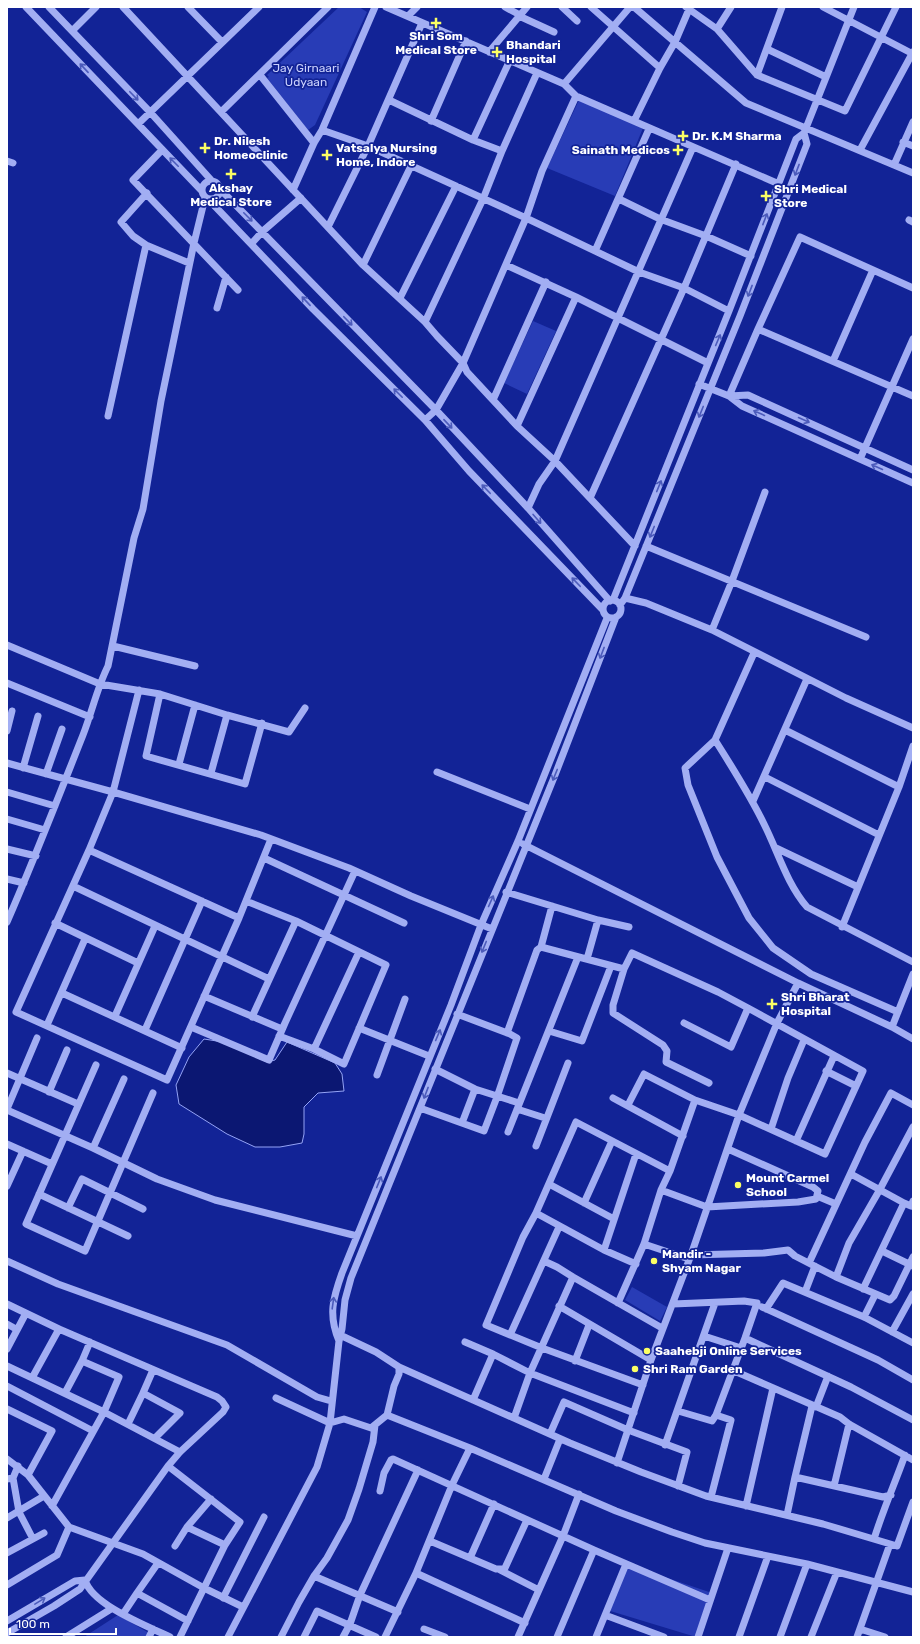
<svg xmlns="http://www.w3.org/2000/svg" width="920" height="1644" font-family="Rubik,sans-serif">
<style>
.green{fill:#283cb6}
.water{fill:#0b1772;stroke:#94a3f6}
.lines{fill:none;stroke-linecap:round;stroke-linejoin:round}
.minor{stroke:#a2aef3;stroke-width:7}
.oneway{stroke:#4c5bbb}
.poi-dot{fill:#fcff64;stroke:#122396;stroke-width:1.5}
.labels{text-anchor:middle;stroke-width:3.5;stroke-linejoin:round;paint-order:stroke}
.poi-label{font-size:12px;font-weight:bold;fill:#fff;stroke:#122396;text-anchor:start}
.park-label{font-size:12px;fill:#cad1fd;stroke:#122396}
</style>
<rect width="100%" height="100%" fill="#122396"/>
<path class="green" d="M339 7H359L367 12 315 125 308 130 267 78 269 77 267 75Z
M579 100 643 128 615 196 547 168Z
M533 321 556 331 527 394 504 383Z
M632 1287 667 1307 660 1321 625 1300Z
M626 1564 712 1593 696 1637 607 1610Z
M118 1615 149 1633 147 1637H84Z"/>
<path class="water" d="M204 1039 223 1042 267 1062 275 1060 287 1042 335 1063 342 1074 344 1091 318 1093 304 1107V1134L302 1143 280 1147H255L227 1134 179 1104 176 1085 189 1057Z"/>
<g class="lines">
<path class="minor" d="M26 7 201 190
M49 7 150 112 212 181
M123 7 363 265 425 322 437 336 463 363 467 372 493 400 517 426 555 461 635 546
M188 7 222 42
M386 7 564 84 576 96 779 184
M505 7 520 15
M562 7 577 21
M591 7 660 68
M634 7 746 103 913 173
M686 7 717 29 757 75 845 111 896 7
M823 7 913 54
M408 16 417 7
M519 16 554 32
M717 29 731 7
M72 31 96 7
M767 49 826 77
M489 52 527 7
M260 75 314 143
M757 75 782 7
M564 84 630 7
M389 100 473 140 502 151
M221 112 328 7
M431 121 466 41
M634 121 660 68 675 42 690 7
M138 124 259 7
M322 130 368 146 526 218 639 272 684 288 729 311
M473 140 510 60
M903 142 913 146
M162 150 133 180 238 290
M860 150 913 52
M7 161 13 163
M894 165 913 122
M202 190a9 9 0 1 1 18 0a9 9 0 1 1-18 0Z
M220 189 436 410 528 508 610 601
M293 190 314 143 322 130 375 7
M147 193 121 222 133 236 146 245 189 263
M208 199 313 309 425 420 469 471 603 610
M619 199 660 219 706 236 751 256
M909 220 913 222
M328 227 368 146 422 23
M251 244 263 231 301 198
M595 251 649 129
M363 265 411 166
M506 265 576 297 708 363
M400 298 456 186
M217 308 226 277
M425 322 483 199 502 151 537 73
M758 329 913 396
M833 361 873 270
M699 384 729 396 742 406 913 483
M729 396 758 329 800 237 913 288
M729 396 748 395 913 470
M493 400 546 282
M108 416 146 245
M425 420 436 410 463 363 526 218 542 171 576 96
M517 426 576 297
M860 459 913 339
M590 498 684 288 736 164
M528 508 539 484 555 461 693 147
M646 546 866 637
M625 598 646 603 712 630 846 698 913 728
M613 600 729 311 796 139 804 133 854 7
M603 609a9 9 0 1 1 18 0a9 9 0 1 1-18 0Z
M620 605 625 598 740 316 807 144 804 133
M712 630 732 581 765 492
M7 645 100 684 160 694 227 715 289 732 305 708
M113 646 195 666
M754 653 715 740 685 768 688 785 717 857 749 918 773 948 811 974 898 1012
M7 683 90 717
M139 690 113 792 89 850 16 1012 167 1080 239 918 271 839
M160 694 146 756 245 784 262 723
M785 730 899 787
M7 731 12 711
M715 740C732 767 750 795 764 824 778 852 787 884 807 907L913 962
M7 763 113 792 261 835 349 868 411 896 492 929
M179 764 195 705
M23 768 38 716
M437 772 530 809
M211 773 227 715
M46 774 62 729
M765 777 879 835
M7 792 55 806
M753 801 807 679
M7 819 45 830
M523 844 798 983 892 1027 913 1039
M776 848 858 887
M7 849 36 856
M89 850 239 918
M264 858 404 923
M7 879 24 883
M73 886 269 979
M506 892 598 920 629 927
M246 901 296 921 386 965 344 1064 314 1049 279 1036
M7 922C34 860 58 798 83 735 92 712 97 688 108 666L134 538 143 509 161 401 194 243 205 198
M55 923 138 963
M842 927 899 787 913 746
M541 947 624 969 632 953 718 992 748 1008 731 1047 684 1023
M587 959 598 920
M624 969 613 1005V1013L663 1045 667 1051 666 1062 709 1083
M62 993 182 1048
M204 996 282 1029
M115 1016 155 926
M252 1017 296 921
M47 1025 85 939
M191 1027 269 1060 285 1023 355 871
M892 1027 913 974
M359 1028 429 1056
M145 1030 202 901
M549 1031 582 1041 611 966
M507 1033 537 950 541 947 552 906
M314 1049 359 952
M96 1065 26 1224 85 1251 153 1093
M435 1069 475 1089 519 1103
M826 1071 856 1086
M7 1073 78 1104
M377 1075 405 999
M49 1092 67 1050
M613 1098 683 1136
M628 1105 644 1074 695 1100 739 1115 825 1154 863 1071 748 1008
M420 1108 484 1131 497 1097 517 1038 510 1034 457 1014
M7 1109 37 1038
M517 1109 545 1118
M7 1110 93 1148 157 1179 215 1200 357 1236
M462 1123 475 1089
M771 1129 788 1078 804 1040
M508 1132 578 957
M796 1141 834 1056
M7 1144 52 1164
M536 1146 568 1063
M93 1148 124 1079
M851 1174 904 1203 911 1206 913 1201
M549 1184 614 1219
M7 1186 23 1151
M661 1190 707 1207 798 1202 816 1199 818 1191 813 1187 728 1149
M39 1194 128 1236
M817 1196 836 1204
M584 1203 612 1141
M68 1208 82 1179 143 1209
M536 1213 604 1250 636 1264
M644 1244 689 1259
M604 1250 636 1154
M882 1251 913 1266
M691 1255 764 1253 788 1250 795 1256 836 1277 890 1300 894 1296 913 1257
M7 1261 58 1284 227 1345 317 1397 331 1401
M544 1261 557 1267 573 1277 662 1328
M809 1263 865 1142 891 1093 913 1105
M836 1277 849 1243 879 1191 913 1127
M863 1289 904 1203
M805 1292 815 1266
M618 1303 644 1244 661 1190 670 1171 695 1100
M7 1304 59 1329 32 1378
M673 1304 744 1301 757 1303 745 1338 716 1415 731 1420 711 1497
M559 1306 651 1360
M762 1307 878 1360 913 1380
M766 1309 783 1283 864 1317 913 1343
M864 1317 875 1295
M7 1324 16 1329
M892 1332 913 1294
M340 1335 376 1352 399 1367V1374L394 1386 387 1415 470 1448 616 1511 672 1532 705 1543 807 1564 913 1592
M510 1335 559 1227
M704 1336 741 1348
M745 1338 851 1387 913 1420
M339 1341C328 1315 333 1298 342 1273L451 1005 481 925 518 841 607 618
M465 1342 493 1354 530 1373 634 1413
M7 1349 26 1313
M82 1361 90 1342
M575 1361 589 1325
M7 1366 104 1412 180 1452
M399 1367 570 1443 641 1472 706 1496 823 1524 897 1546 913 1502
M732 1370 840 1417 849 1424 913 1460
M643 1385 542 1348 486 1325 523 1237 536 1213 576 1122 670 1171
M7 1386 93 1431
M143 1393 153 1370
M276 1398 330 1423 344 1419 371 1428 387 1415
M473 1400 493 1354
M816 1407 828 1376
M7 1409 52 1431 28 1475
M678 1411 712 1421 716 1415
M514 1418 530 1373 573 1277
M128 1424 143 1393 180 1413 155 1438
M550 1434 564 1402 628 1430 687 1452 678 1486
M665 1445 715 1303
M7 1459 28 1475 69 1527 143 1554 204 1588 243 1607
M617 1463 651 1360 691 1255 739 1115 777 1023 798 983
M168 1466 240 1522 225 1545 180 1637
M795 1477 883 1497 891 1495
M13 1478 19 1512 33 1539
M7 1479 13 1478 18 1466
M544 1479 560 1439
M834 1486 849 1424
M380 1491 384 1473 391 1460 393 1459 594 1550 557 1637
M211 1499 187 1527 225 1545
M52 1506 104 1412 119 1377 82 1361 65 1393
M746 1506 773 1388
M787 1515 795 1477 812 1406
M7 1518 44 1496
M874 1539C883 1510 895 1483 905 1455
M430 1541 496 1569H503L505 1568 527 1520
M175 1546 187 1527
M594 1550 710 1600
M7 1553 44 1533
M470 1558 494 1504
M158 1563 137 1593 188 1621
M500 1570 539 1590
M416 1573 525 1623
M314 1576 398 1612
M85 1580C92 1605 147 1626 170 1637
M7 1585 57 1555 69 1527
M223 1598 264 1517
M123 1614 137 1593
M605 1615 664 1637
M7 1621 75 1581 85 1580
M424 1629 445 1637
M860 1629 885 1637
M7 1633 54 1606 80 1589 168 1466 180 1452 223 1412 226 1407 222 1401 217 1397 59 1329
M66 1637 111 1609
M149 1637 153 1629
M228 1637 317 1467 330 1423 339 1341 342 1329 345 1300 351 1278 555 775 616 617
M281 1637 299 1602 314 1576 327 1558 348 1520 359 1489 373 1442 375 1425
M304 1637 317 1611 376 1637
M343 1637 350 1624 360 1595 418 1470
M385 1637 416 1573 452 1485 470 1448
M518 1637 563 1536 579 1494
M596 1637 626 1564
M698 1637 728 1548
M739 1637 768 1556
M780 1637 807 1564
M811 1637 837 1572
M857 1637 890 1544"/>
</g>
<defs><path id="oneway-shaft" d="M-6 0H5M1.5-3L5.5 0L1.5 3" fill="none" stroke-width="1.6" stroke-linecap="round" stroke-linejoin="round"/></defs>
<g class="oneway">
<use href="#oneway-shaft" transform="translate(84 68) rotate(-133)"/>
<use href="#oneway-shaft" transform="translate(134 96) rotate(46)"/>
<use href="#oneway-shaft" transform="translate(174 162) rotate(-135)"/>
<use href="#oneway-shaft" transform="translate(797 170) rotate(111)"/>
<use href="#oneway-shaft" transform="translate(248 217) rotate(45)"/>
<use href="#oneway-shaft" transform="translate(765 219) rotate(-69)"/>
<use href="#oneway-shaft" transform="translate(750 291) rotate(111)"/>
<use href="#oneway-shaft" transform="translate(306 301) rotate(-133)"/>
<use href="#oneway-shaft" transform="translate(348 321) rotate(46)"/>
<use href="#oneway-shaft" transform="translate(718 340) rotate(-67)"/>
<use href="#oneway-shaft" transform="translate(398 393) rotate(-135)"/>
<use href="#oneway-shaft" transform="translate(701 412) rotate(112)"/>
<use href="#oneway-shaft" transform="translate(759 413) rotate(-156)"/>
<use href="#oneway-shaft" transform="translate(804 420) rotate(24)"/>
<use href="#oneway-shaft" transform="translate(448 424) rotate(47)"/>
<use href="#oneway-shaft" transform="translate(877 467) rotate(-156)"/>
<use href="#oneway-shaft" transform="translate(659 486) rotate(-68)"/>
<use href="#oneway-shaft" transform="translate(486 489) rotate(-134)"/>
<use href="#oneway-shaft" transform="translate(537 519) rotate(49)"/>
<use href="#oneway-shaft" transform="translate(652 532) rotate(112)"/>
<use href="#oneway-shaft" transform="translate(576 582) rotate(-134)"/>
<use href="#oneway-shaft" transform="translate(602 653) rotate(111)"/>
<use href="#oneway-shaft" transform="translate(555 775) rotate(112)"/>
<use href="#oneway-shaft" transform="translate(491 901) rotate(-66)"/>
<use href="#oneway-shaft" transform="translate(484 947) rotate(112)"/>
<use href="#oneway-shaft" transform="translate(438 1035) rotate(-67)"/>
<use href="#oneway-shaft" transform="translate(426 1093) rotate(111)"/>
<use href="#oneway-shaft" transform="translate(379 1182) rotate(-68)"/>
<use href="#oneway-shaft" transform="translate(333 1303) rotate(-82)"/>
<use href="#oneway-shaft" transform="translate(40 1601) rotate(-31)"/>
</g>
<g class="poi-dot">
<path d="M434 17h4v4h4v4h-4v4h-4v-4h-4v-4h4z"/>
<path d="M495 46h4v4h4v4h-4v4h-4v-4h-4v-4h4z"/>
<path d="M681 130h4v4h4v4h-4v4h-4v-4h-4v-4h4z"/>
<path d="M203 142h4v4h4v4h-4v4h-4v-4h-4v-4h4z"/>
<path d="M676 144h4v4h4v4h-4v4h-4v-4h-4v-4h4z"/>
<path d="M325 149h4v4h4v4h-4v4h-4v-4h-4v-4h4z"/>
<path d="M229 168h4v4h4v4h-4v4h-4v-4h-4v-4h4z"/>
<path d="M764 190h4v4h4v4h-4v4h-4v-4h-4v-4h4z"/>
<path d="M770 998h4v4h4v4h-4v4h-4v-4h-4v-4h4z"/>
<circle cx="738" cy="1185" r="4"/>
<circle cx="654" cy="1261" r="4"/>
<circle cx="647" cy="1351" r="4"/>
<circle cx="635" cy="1369" r="4"/>
</g>
<g class="labels">
<g class="poi-label">
<text x="436" y="40" text-anchor="middle">Shri Som<tspan x="436" dy="14">Medical Store</tspan></text>
<text x="506" y="49">Bhandari<tspan x="506" dy="14">Hospital</tspan></text>
<text x="692" y="140">Dr. K.M Sharma</text>
<text x="214" y="145">Dr. Nilesh<tspan x="214" dy="14">Homeoclinic</tspan></text>
<text x="336" y="152">Vatsalya Nursing<tspan x="336" dy="14">Home, Indore</tspan></text>
<text x="670" y="154" text-anchor="end">Sainath Medicos</text>
<text x="231" y="192" text-anchor="middle">Akshay<tspan x="231" dy="14">Medical Store</tspan></text>
<text x="774" y="193">Shri Medical<tspan x="774" dy="14">Store</tspan></text>
<text x="781" y="1001">Shri Bharat<tspan x="781" dy="14">Hospital</tspan></text>
<text x="746" y="1182">Mount Carmel<tspan x="746" dy="14">School</tspan></text>
<text x="662" y="1258">Mandir -<tspan x="662" dy="14">Shyam Nagar</tspan></text>
<text x="655" y="1355">Saahebji Online Services</text>
<text x="643" y="1373">Shri Ram Garden</text>
</g>
<g class="park-label">
<text x="306" y="72">Jay Girnaari<tspan x="306" dy="14">Udyaan</tspan></text>
</g>
</g>
<rect width="920" height="1644" fill="none" stroke="#ffffff" stroke-width="16"/>
<path d="M10 1628v6h106v-6" fill="none" stroke="#ffffff" stroke-width="2"/>
<text x="16" y="1628" font-size="12" fill="#ffffff" stroke="#122396" stroke-width="3" paint-order="stroke">100 m</text>
</svg>
